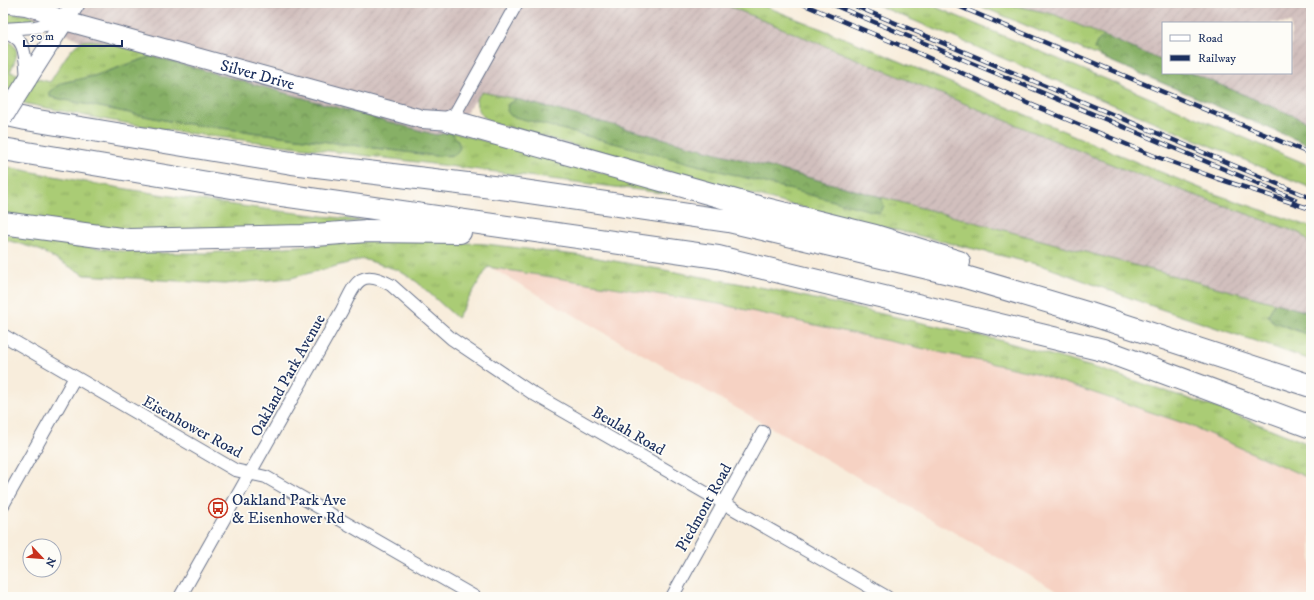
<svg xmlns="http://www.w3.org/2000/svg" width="1314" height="600" font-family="'IM FELL DW Pica',serif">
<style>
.built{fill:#f6d2c3}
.industrial{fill:url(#industrial-furrows)}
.grass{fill:url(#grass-tufts);stroke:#627e6a}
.forest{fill:url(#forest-crowns);stroke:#517062}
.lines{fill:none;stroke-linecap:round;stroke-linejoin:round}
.street-casing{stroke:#68728a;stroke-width:14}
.secondary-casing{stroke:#68728a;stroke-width:20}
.highway-casing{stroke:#68728a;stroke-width:24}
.street{stroke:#fff;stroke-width:12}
.secondary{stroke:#fff;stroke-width:18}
.highway{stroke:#fff;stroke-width:22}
.rail-casing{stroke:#1b2f5e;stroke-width:4.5}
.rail{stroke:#fdfcf7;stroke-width:3;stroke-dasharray:9;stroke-linecap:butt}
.secondary-bridge-casing{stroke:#68728a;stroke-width:20;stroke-linecap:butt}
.secondary-bridge{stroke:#fff;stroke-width:18}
.labels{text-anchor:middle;stroke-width:3.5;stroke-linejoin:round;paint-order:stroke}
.street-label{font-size:16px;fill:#1b2f5e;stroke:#fdfcf7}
.poi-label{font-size:16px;fill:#1b2f5e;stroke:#fdfcf7;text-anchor:start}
</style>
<defs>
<pattern id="industrial-furrows" width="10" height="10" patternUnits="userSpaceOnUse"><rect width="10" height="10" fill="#d1bfbd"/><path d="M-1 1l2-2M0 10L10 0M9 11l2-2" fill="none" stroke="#b3a4a5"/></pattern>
<pattern id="grass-tufts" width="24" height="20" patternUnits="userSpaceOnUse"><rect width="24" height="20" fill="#aacc75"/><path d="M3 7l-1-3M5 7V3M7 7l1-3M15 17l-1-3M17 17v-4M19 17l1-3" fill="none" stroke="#8aa663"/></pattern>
<pattern id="forest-crowns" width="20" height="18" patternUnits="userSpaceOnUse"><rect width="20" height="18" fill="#87b066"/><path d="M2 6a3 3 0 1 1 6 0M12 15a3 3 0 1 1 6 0" fill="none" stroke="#6e9057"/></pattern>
</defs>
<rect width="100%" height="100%" fill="#fdfcf7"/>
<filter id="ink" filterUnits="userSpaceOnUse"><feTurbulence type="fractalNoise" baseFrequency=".025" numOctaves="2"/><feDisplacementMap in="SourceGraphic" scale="8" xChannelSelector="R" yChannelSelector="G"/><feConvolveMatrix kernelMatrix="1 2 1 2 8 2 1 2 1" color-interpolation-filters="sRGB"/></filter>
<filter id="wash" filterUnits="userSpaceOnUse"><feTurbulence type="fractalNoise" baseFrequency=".012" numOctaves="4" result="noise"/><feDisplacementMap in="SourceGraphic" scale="16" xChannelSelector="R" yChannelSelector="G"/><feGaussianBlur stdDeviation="0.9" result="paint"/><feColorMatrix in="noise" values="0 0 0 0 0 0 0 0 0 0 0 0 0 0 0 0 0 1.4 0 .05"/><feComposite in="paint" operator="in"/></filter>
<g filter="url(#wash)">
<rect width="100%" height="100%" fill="#f8eddc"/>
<path class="built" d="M488 266 720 304 1035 373 1189 425 1311 479V597H1067Z"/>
<path class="industrial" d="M6 3H721L1123 169 1303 234 1311 246V313L516 99 482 92 451 132 436 135 96 40 81 41Z
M1003 3H1311V123L1192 73H1291V23H1163V61L1053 14Z"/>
<path class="grass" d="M721 3H757L864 46 1141 164 1212 193 1311 227V246L1302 234 1123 169Z
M872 3H926L1311 166V188Z
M973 3H1003L1053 14 1104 36 1097 42 1094 49 1103 58Z
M3 12 29 15 37 19 35 24 3 26Z
M3 38C23 48 17 56 10 72L50 82C59 69 67 51 80 42 91 35 138 52 152 56L94 76 61 83 50 92 51 97 174 122 436 156 455 155 458 141 451 132 671 191 670 194 179 132 101 119 3 99Z
M482 92 516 99 508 104 884 206 881 197 1275 303 1268 315 1272 321 1311 336V360L1149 305 1044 266 780 202 601 153 490 122C480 115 477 110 476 99Z
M3 166C123 191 245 208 367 221L169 235 3 215Z
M3 234 56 243 123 251 160 253H207L392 239 486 244 592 257 770 289 999 340 1099 369 1223 410 1311 445V479L1189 425 1035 373 719 304 488 267 457 318 417 282 398 270 363 259 291 278 224 284 85 275 37 249 3 239Z"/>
<path class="forest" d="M1104 36 1163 61V73H1192L1311 123V146L1103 58 1094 49 1097 42Z
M152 56 436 135 451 132 458 141 460 148 455 155 436 156 174 122 50 97V92L61 83 94 76Z
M516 99 881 197 884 206 879 213 511 116 507 111 508 104Z
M1275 303 1311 313V336L1272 321 1268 315Z"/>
</g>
<g filter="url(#ink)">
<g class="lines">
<defs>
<path id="street" d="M3 29 35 27 65 21
M3 32C28 36 25 60 27 80
M451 121 517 3
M3 335 235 470 266 477 475 597
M3 505 75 377
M180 597 342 310C355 284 359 267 391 285L452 339 532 393 887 597
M672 597 763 432"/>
<g id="secondary">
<path id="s1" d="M3 3 26 6 40 10 65 21 422 119 451 121"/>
<path d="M27 80 76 3"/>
</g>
<path id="highway" d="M3 114 26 119 292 163 509 189 729 221 962 276 1090 314 1311 386
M451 121 754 206 875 236 959 262
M3 149 268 193 718 257 1103 350 1311 427
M3 223 128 240 302 236 367 231 460 232"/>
</defs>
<use href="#street" class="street-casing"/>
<use href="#secondary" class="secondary-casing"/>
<use href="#highway" class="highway-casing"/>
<use href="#street" class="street"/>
<use href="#secondary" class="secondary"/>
<use href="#highway" class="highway"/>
<defs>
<path id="rail" d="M800 3 909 49 1030 104 1152 155 1216 178 1311 209
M829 3 1295 199
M848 3 1311 198
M951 3 1311 154"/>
</defs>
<use href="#rail" class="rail-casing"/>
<use href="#rail" class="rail"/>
<defs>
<path id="secondary-bridge" d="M3 118 27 80"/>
</defs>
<use href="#secondary-bridge" class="secondary-bridge-casing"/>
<use href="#secondary-bridge" class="secondary-bridge"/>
</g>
</g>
<defs>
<symbol id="bus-ring" viewBox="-11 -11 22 22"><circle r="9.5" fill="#fdfcf7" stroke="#c8321e" stroke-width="1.5"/><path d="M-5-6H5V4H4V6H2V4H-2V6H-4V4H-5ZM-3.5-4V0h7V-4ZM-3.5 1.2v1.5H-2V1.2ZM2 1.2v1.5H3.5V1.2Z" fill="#c8321e"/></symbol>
</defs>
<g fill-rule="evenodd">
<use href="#bus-ring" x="207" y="497" width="22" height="22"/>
</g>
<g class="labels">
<g class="street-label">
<text dy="6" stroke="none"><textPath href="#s1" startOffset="265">Silver Drive</textPath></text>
<text transform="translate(287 375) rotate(-61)" y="6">Oakland Park Avenue</text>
<text transform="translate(193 426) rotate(29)" y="6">Eisenhower Road</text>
<text transform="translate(629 430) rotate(30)" y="6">Beulah Road</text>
<text transform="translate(703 507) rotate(-61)" y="6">Piedmont Road</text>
</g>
<g class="poi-label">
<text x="232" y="505">Oakland Park Ave<tspan x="232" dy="18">&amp; Eisenhower Rd</tspan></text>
</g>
</g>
<rect width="1314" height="600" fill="none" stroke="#fdfcf7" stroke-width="16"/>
<rect x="1162" y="22" width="130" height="52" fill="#fdfcf7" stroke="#a3aaba"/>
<rect x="1170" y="35" width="20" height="6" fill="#ffffff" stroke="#a3aaba"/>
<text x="1198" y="42" font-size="12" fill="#1b2f5e">Road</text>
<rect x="1170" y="55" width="20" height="6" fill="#1b2f5e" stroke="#a3aaba"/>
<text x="1198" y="62" font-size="12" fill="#1b2f5e">Railway</text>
<g transform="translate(42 558) rotate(116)"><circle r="19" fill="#fdfcf7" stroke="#a3aaba"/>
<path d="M0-3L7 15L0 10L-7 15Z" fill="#c8321e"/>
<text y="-6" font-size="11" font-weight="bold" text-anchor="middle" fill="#1b2f5e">N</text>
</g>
<path d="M24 40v6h98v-6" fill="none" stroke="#1b2f5e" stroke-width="2"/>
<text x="30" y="40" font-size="12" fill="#1b2f5e" stroke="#fdfcf7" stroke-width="3" paint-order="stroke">50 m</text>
</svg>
